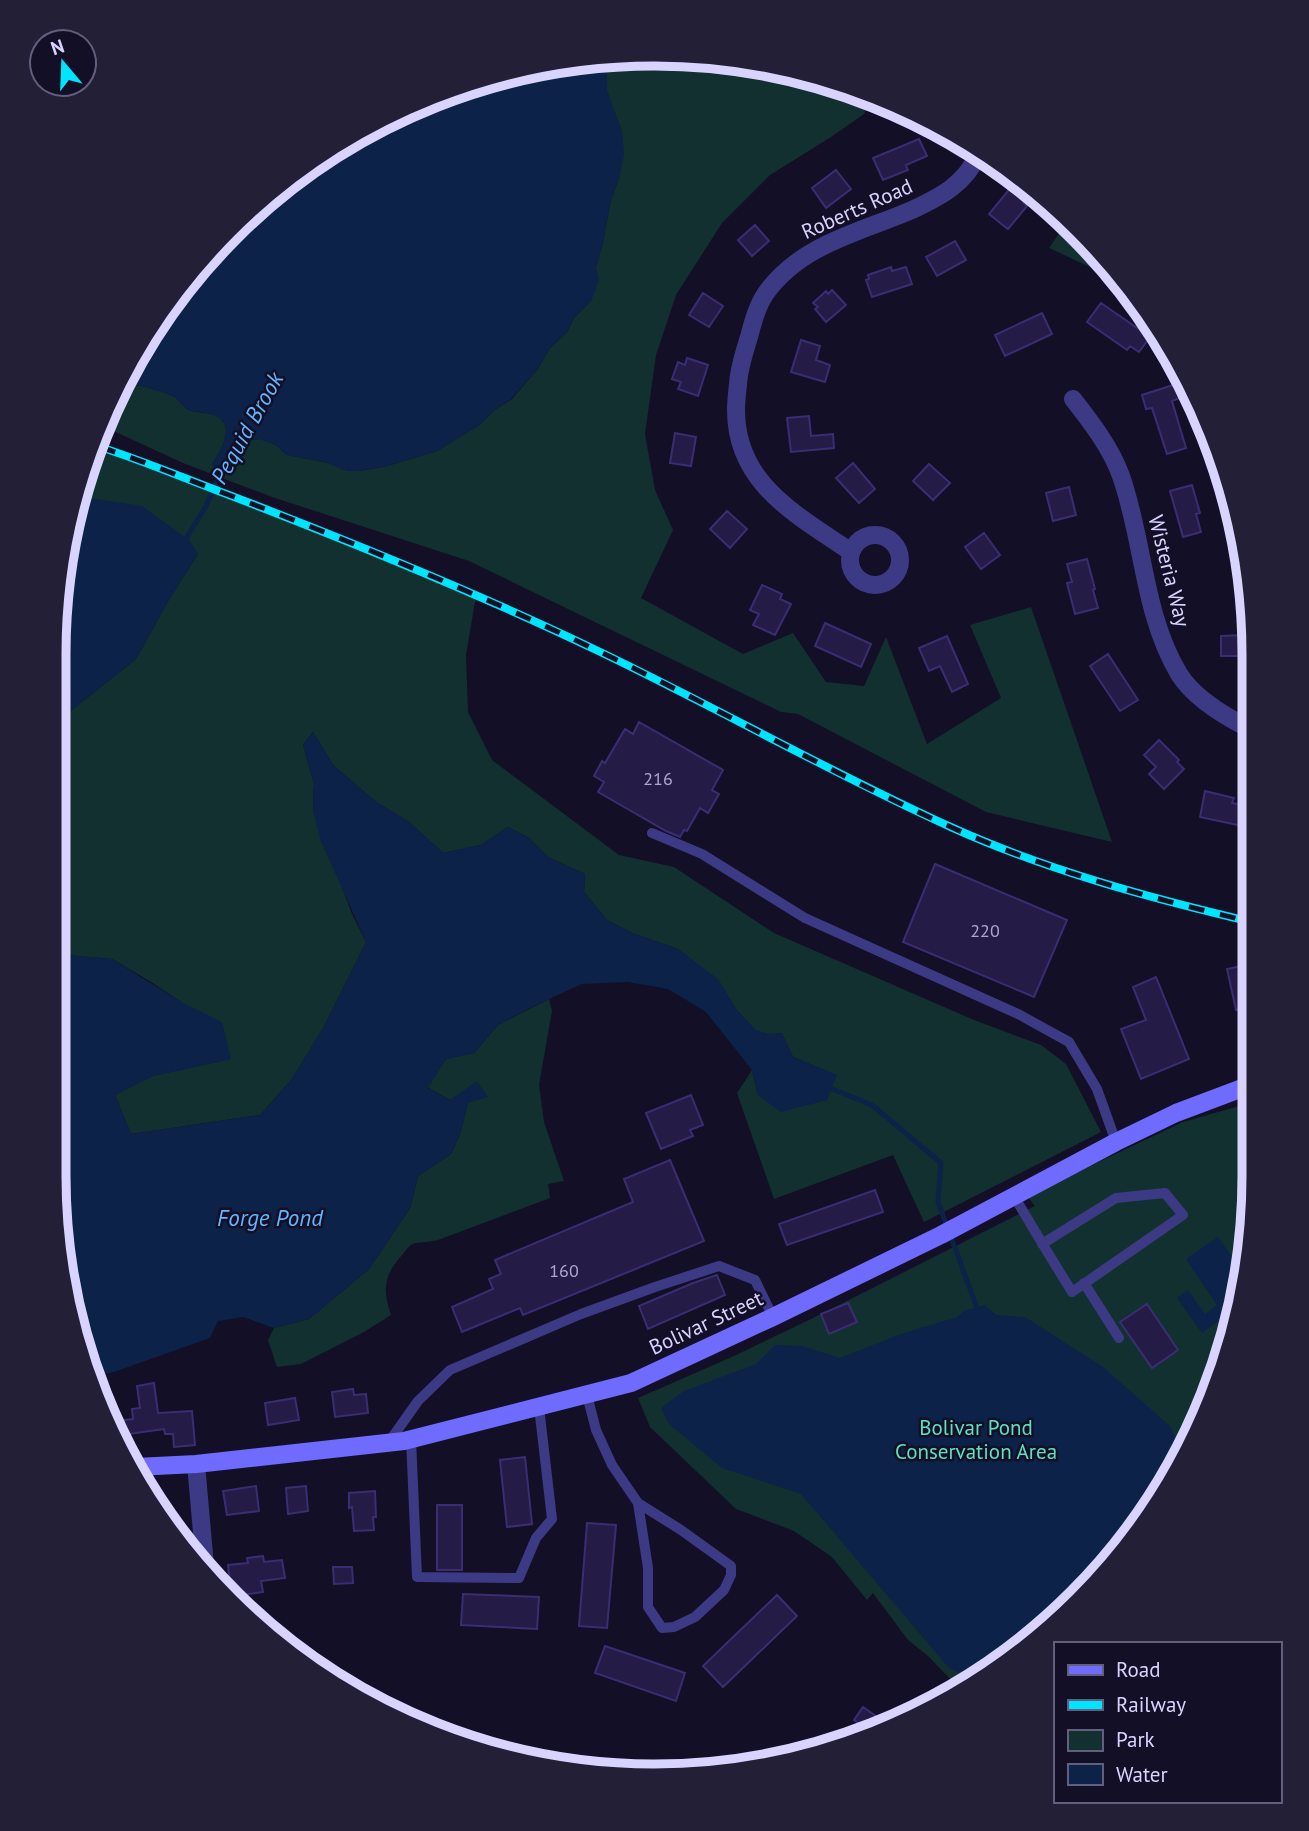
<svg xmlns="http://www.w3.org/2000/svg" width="1309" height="1831" font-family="'PT Sans',sans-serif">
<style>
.green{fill:#12302f}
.water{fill:#0c2248}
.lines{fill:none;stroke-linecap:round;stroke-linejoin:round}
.stream{stroke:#0c2248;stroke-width:5}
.building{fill:#241b47;stroke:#3b2d73;stroke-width:2}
.lane{stroke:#3d3a85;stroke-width:10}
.street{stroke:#3d3a85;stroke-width:18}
.secondary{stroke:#6f6bff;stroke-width:18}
.rail-casing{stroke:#00e5ff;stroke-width:8}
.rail{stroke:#130f26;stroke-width:5;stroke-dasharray:16;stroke-linecap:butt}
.labels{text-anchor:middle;stroke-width:5;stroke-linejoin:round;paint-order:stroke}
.number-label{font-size:18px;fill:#aca6d1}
.street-label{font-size:21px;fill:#d9d4ff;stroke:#130f26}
.park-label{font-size:21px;fill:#5fe0c0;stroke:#130f26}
.water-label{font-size:23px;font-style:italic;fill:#62b6ff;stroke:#130f26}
.rim{fill:none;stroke:#d9d4ff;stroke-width:9}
</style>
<rect width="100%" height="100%" fill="#130f26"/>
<path class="green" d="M694 56 810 75 871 98 864 114 831 137 770 175 722 223 676 295 656 355 645 434 655 490 673 530 641 598 743 654 793 633 826 682 864 686 886 637 927 744 1001 698 970 625 1031 607 1112 842 986 812 798 714 781 712 469 561 272 497 183 463 107 428 124 382C140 386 158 389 173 396 180 399 182 407 189 410 196 413 204 412 211 414 239 422 221 450 212 465L234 473 246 445 252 440 260 439 276 445 287 455 329 463 344 470 352 471H360L387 466 437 451 479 425 496 409 511 400 537 370 549 349 567 332 574 318 591 301 596 267 602 246 611 200 619 178 622 132 606 90 607 75 597 59Z
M1067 222 1106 259 1120 281 1049 248Z
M100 447 278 513 476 596 466 655 468 712 492 760 619 855 674 867 774 933 974 1020 1041 1045 1066 1064 1101 1132 924 1222 893 1155 774 1199 737 1093 752 1070 758 1095 836 1075 793 1057 782 1034H767L755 1030 736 1009 718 980 678 949 632 933 607 920 584 892 585 874 548 857 529 838 508 827 481 845 443 853 409 822 376 802 333 765 313 732 303 745 314 784 313 809 352 914 366 942 322 1030 292 1079 260 1115 131 1134 115 1095 152 1076 230 1059 181 1002 151 982 112 959 54 954V724L136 659 168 601 198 554 96 499H80Z
M549 999 552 1011 539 1085 544 1122 564 1181 548 1184 550 1198 438 1240C430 1242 422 1242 416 1243 410 1244 407 1249 403 1254 384 1275 382 1288 391 1315L364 1332 301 1364 277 1367 268 1340 274 1328 309 1319 369 1269 410 1208 418 1176 451 1154 460 1134 468 1103 450 1100 427 1087 446 1059 474 1053 498 1025Z
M1253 1102V1215L1234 1331 1193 1442 1131 1542 1050 1628 957 1686 928 1656 908 1640 873 1593 867 1600 832 1557 794 1531 736 1509 650 1427 638 1398 734 1356 815 1317 1035 1206 1027 1196 1183 1122Z"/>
<path class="water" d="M577 59H597L607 75V90L622 132 624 155 619 178 611 200 602 246 596 267 599 280 591 301 574 318 567 332 549 349 537 370 510 400 496 409 479 425 437 451 387 466 360 471H352L344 470 329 463 287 455 276 445 260 439 252 440 246 445 234 473 212 465C221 450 239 422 211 414 204 412 196 413 189 410 182 407 180 399 173 396 158 389 140 386 124 382L134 357 146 356 152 352 153 344 150 335 259 203 355 134 462 86Z
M80 499H96L142 506 189 540 198 554 168 601 136 659 54 724V654L66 537Z
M313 732 333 765 376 802 409 822 443 853 481 845 508 827 529 838 548 857 585 874 584 892 607 920 632 933 678 949 718 979 736 1009 755 1030 767 1034 782 1033 793 1057 837 1075 827 1100 781 1112 758 1095 752 1070 706 1012 668 989 628 982 582 984 536 1005 498 1025 474 1053 446 1059 428 1088 450 1100 477 1081 488 1097 468 1103 460 1134 451 1154 418 1176 410 1208 369 1269 309 1319 274 1328 243 1317 218 1321 210 1338 114 1372 95 1376 75 1332 74 1327 81 1314 73 1297 68 1281 54 1176V954L112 959 181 1002 222 1022 231 1059 153 1076 115 1095 131 1134 260 1115 292 1079 322 1030 366 942 320 839 313 809 314 784 303 745Z
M1218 1237 1239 1267 1246 1263 1238 1307 1202 1333 1177 1298 1188 1290 1205 1314 1217 1305 1186 1259Z
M985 1305 996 1315 1025 1317 1103 1367 1171 1427 1182 1458 1131 1542 1050 1628 969 1678 949 1668 801 1494 722 1468 669 1424 661 1408 684 1391 756 1364 775 1345 802 1346 840 1358 901 1334 957 1317 964 1311Z"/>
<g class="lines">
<path class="stream" d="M184 542 206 506 224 464
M825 1086 872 1105 941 1163 938 1202 979 1313"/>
</g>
<path class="building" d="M919 139 927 156 906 165 908 170 883 180 873 158Z
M836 170 851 189 826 208 812 188Z
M1017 180 1031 192 1023 202 1027 206 1008 229 989 214Z
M755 225 769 241 752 256 738 240Z
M955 241 966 260 937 276 926 257Z
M891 267 892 271 906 267 912 284 872 297 866 280 869 279 868 275Z
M832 290 846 305 826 322 815 309 818 307 813 303 826 291 828 294Z
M703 293 723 306 709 327 689 315Z
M1101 303 1150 337 1139 352 1130 346 1127 350 1087 322Z
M1042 313 1052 334 1005 356 995 335Z
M801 340 820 346 816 360 830 365 825 382 791 372Z
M687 358 708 365 698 396 678 389 681 382 672 379 678 362 685 365Z
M1176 384 1180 398 1172 401 1186 448 1167 454 1152 408 1146 409 1142 395Z
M809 416 811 436 833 434 834 448 791 452 787 418Z
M675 433 696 437 691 466 670 463Z
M853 463 875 489 859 503 836 478Z
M929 464 950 483 933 500 913 481Z
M1192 485 1200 513 1196 514 1201 532 1183 537 1170 491Z
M1069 487 1076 515 1053 521 1046 493Z
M727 511 747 529 730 548 710 529Z
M984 533 1000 555 981 569 965 547Z
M1087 559 1095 589 1093 590 1098 608 1075 614 1067 583 1072 582 1067 564Z
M762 585 782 594 780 599 791 604 775 635 753 625 759 614 750 610Z
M825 623 871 644 861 667 815 646Z
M1242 635V640L1250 639V656H1221V636Z
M947 636 968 684 952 692 940 666 929 671 919 648Z
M1108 654 1138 700 1120 711 1090 666Z
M639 722 723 770 712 790 719 794 708 813 700 808 687 831 684 830 680 837 666 831 598 792 604 782 594 776 602 761 605 763 625 729 633 734Z
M1159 740 1179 760 1177 762 1184 769 1164 789 1149 774 1156 767 1144 755Z
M1205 791 1234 798 1232 803 1251 807 1247 827 1200 817Z
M935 864 1067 920 1034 997 903 942Z
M1241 966 1252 969V1007L1236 1010 1227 969Z
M1156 977 1189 1059 1141 1079 1121 1029 1146 1020 1133 987Z
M691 1095 703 1125 690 1130 693 1136 661 1149 646 1113Z
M670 1160 704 1241 523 1315 520 1308 462 1332 452 1307 493 1289 489 1279 501 1274 495 1260 633 1202 624 1179Z
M875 1190 883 1212 787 1245 779 1224Z
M717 1275 725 1295 648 1329 639 1306 693 1283Z
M848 1303 857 1322 829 1334 821 1314Z
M1147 1304 1178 1350 1152 1368 1120 1322Z
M154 1383 158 1413 192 1411 195 1445 174 1447 173 1434H165L164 1429 122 1435 115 1421 133 1419 132 1409 140 1408 137 1386Z
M353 1389 354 1395 366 1394 368 1413 335 1417 332 1392Z
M295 1398 299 1420 268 1425 265 1403Z
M525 1457 532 1524 507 1527 500 1460Z
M256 1486 259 1511 227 1515 223 1491Z
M306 1486 308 1511 288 1514 286 1488Z
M375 1491 376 1517H373L374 1530 354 1531 352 1507 349 1508V1493Z
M437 1505H462V1570H437Z
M587 1523 616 1525 607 1628 579 1626Z
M263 1556 264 1562 282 1560 285 1578 261 1581 263 1592 242 1595 241 1590 231 1592 228 1565 248 1563 247 1558Z
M333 1567H352L353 1583 334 1584Z
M463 1594 539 1597 537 1629 461 1625Z
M777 1595 797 1616 723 1687 703 1666Z
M605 1646 685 1673 676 1701 595 1673Z
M863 1707 883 1721 874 1734 854 1720Z"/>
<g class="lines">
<path class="lane" d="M652 833 702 854 805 918 1018 1014 1069 1042 1097 1089 1116 1142
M1014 1196C1033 1228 1052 1260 1072 1292L1183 1215 1165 1193 1116 1198 1042 1244
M1084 1283 1119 1338
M587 1395 596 1430 612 1465 638 1503 681 1530 731 1566V1575L724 1590 695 1617 674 1627 662 1628 648 1607V1568L638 1503
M411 1439 417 1577 519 1578 536 1538 552 1519 539 1407
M389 1442 418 1401 450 1370 581 1314 655 1287 719 1266 755 1280 773 1317"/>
<path class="street" d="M1073 399C1091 422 1111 448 1121 476 1144 541 1143 614 1179 674 1194 698 1226 717 1250 729
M850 560a25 25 0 1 1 50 0a25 25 0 1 1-50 0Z
M851 552C798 515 736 485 736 410 736 402 737 393 738 384 739 368 744 353 749 337 753 322 757 306 766 293 801 244 861 232 912 210 942 196 965 184 979 153
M196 1464 205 1566"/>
<path class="secondary" d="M136 1467 196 1464 404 1441 631 1383 773 1317 941 1235 1116 1142 1176 1113 1253 1084"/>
<defs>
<path id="rail" d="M100 447C144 461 186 479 229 495 352 542 475 592 594 649 714 706 831 773 953 828 1049 871 1150 898 1252 922"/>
</defs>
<use href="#rail" class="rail-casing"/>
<use href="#rail" class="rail"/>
</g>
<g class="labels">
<g class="number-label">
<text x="658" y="785">216</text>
<text x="985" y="937">220</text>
<text x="564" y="1277">160</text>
</g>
<g class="street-label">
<text transform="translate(857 209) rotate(-24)" y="7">Roberts Road</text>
<text transform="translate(1169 571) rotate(76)" y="7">Wisteria Way</text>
<text transform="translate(706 1323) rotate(-25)" y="7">Bolivar Street</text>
</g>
<g class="park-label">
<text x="976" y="1435">Bolivar Pond<tspan x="976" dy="24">Conservation Area</tspan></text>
</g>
<g class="water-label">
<text transform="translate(247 428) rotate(-61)" y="8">Pequid Brook</text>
<text x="270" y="1226">Forge Pond</text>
</g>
</g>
<path d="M0 0H1309V1831H0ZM654 66H654A588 588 0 0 1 1242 654V1176A588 588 0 0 1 654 1764H654A588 588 0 0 1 66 1176V654A588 588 0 0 1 654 66Z" fill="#231f37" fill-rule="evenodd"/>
<path class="rim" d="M654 66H654A588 588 0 0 1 1242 654V1176A588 588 0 0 1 654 1764H654A588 588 0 0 1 66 1176V654A588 588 0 0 1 654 66Z"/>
<rect x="1054" y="1642" width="228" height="161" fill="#130f26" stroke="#625e7d" stroke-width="2"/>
<rect x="1068" y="1665" width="35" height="10" fill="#6f6bff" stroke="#625e7d" stroke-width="2"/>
<text x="1116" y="1677" font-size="21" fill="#d9d4ff">Road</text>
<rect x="1068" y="1700" width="35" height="10" fill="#00e5ff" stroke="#625e7d" stroke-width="2"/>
<text x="1116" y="1712" font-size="21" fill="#d9d4ff">Railway</text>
<rect x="1068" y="1730" width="35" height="21" fill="#12302f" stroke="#625e7d" stroke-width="2"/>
<text x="1116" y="1747" font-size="21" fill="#d9d4ff">Park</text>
<rect x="1068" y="1764" width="35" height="21" fill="#0c2248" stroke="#625e7d" stroke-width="2"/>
<text x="1116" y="1782" font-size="21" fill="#d9d4ff">Water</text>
<g transform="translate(63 63) rotate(341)"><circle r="33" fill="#130f26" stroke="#625e7d" stroke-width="2"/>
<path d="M0-5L12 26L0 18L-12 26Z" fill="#00e5ff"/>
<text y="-10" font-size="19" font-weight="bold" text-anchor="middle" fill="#d9d4ff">N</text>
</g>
</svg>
